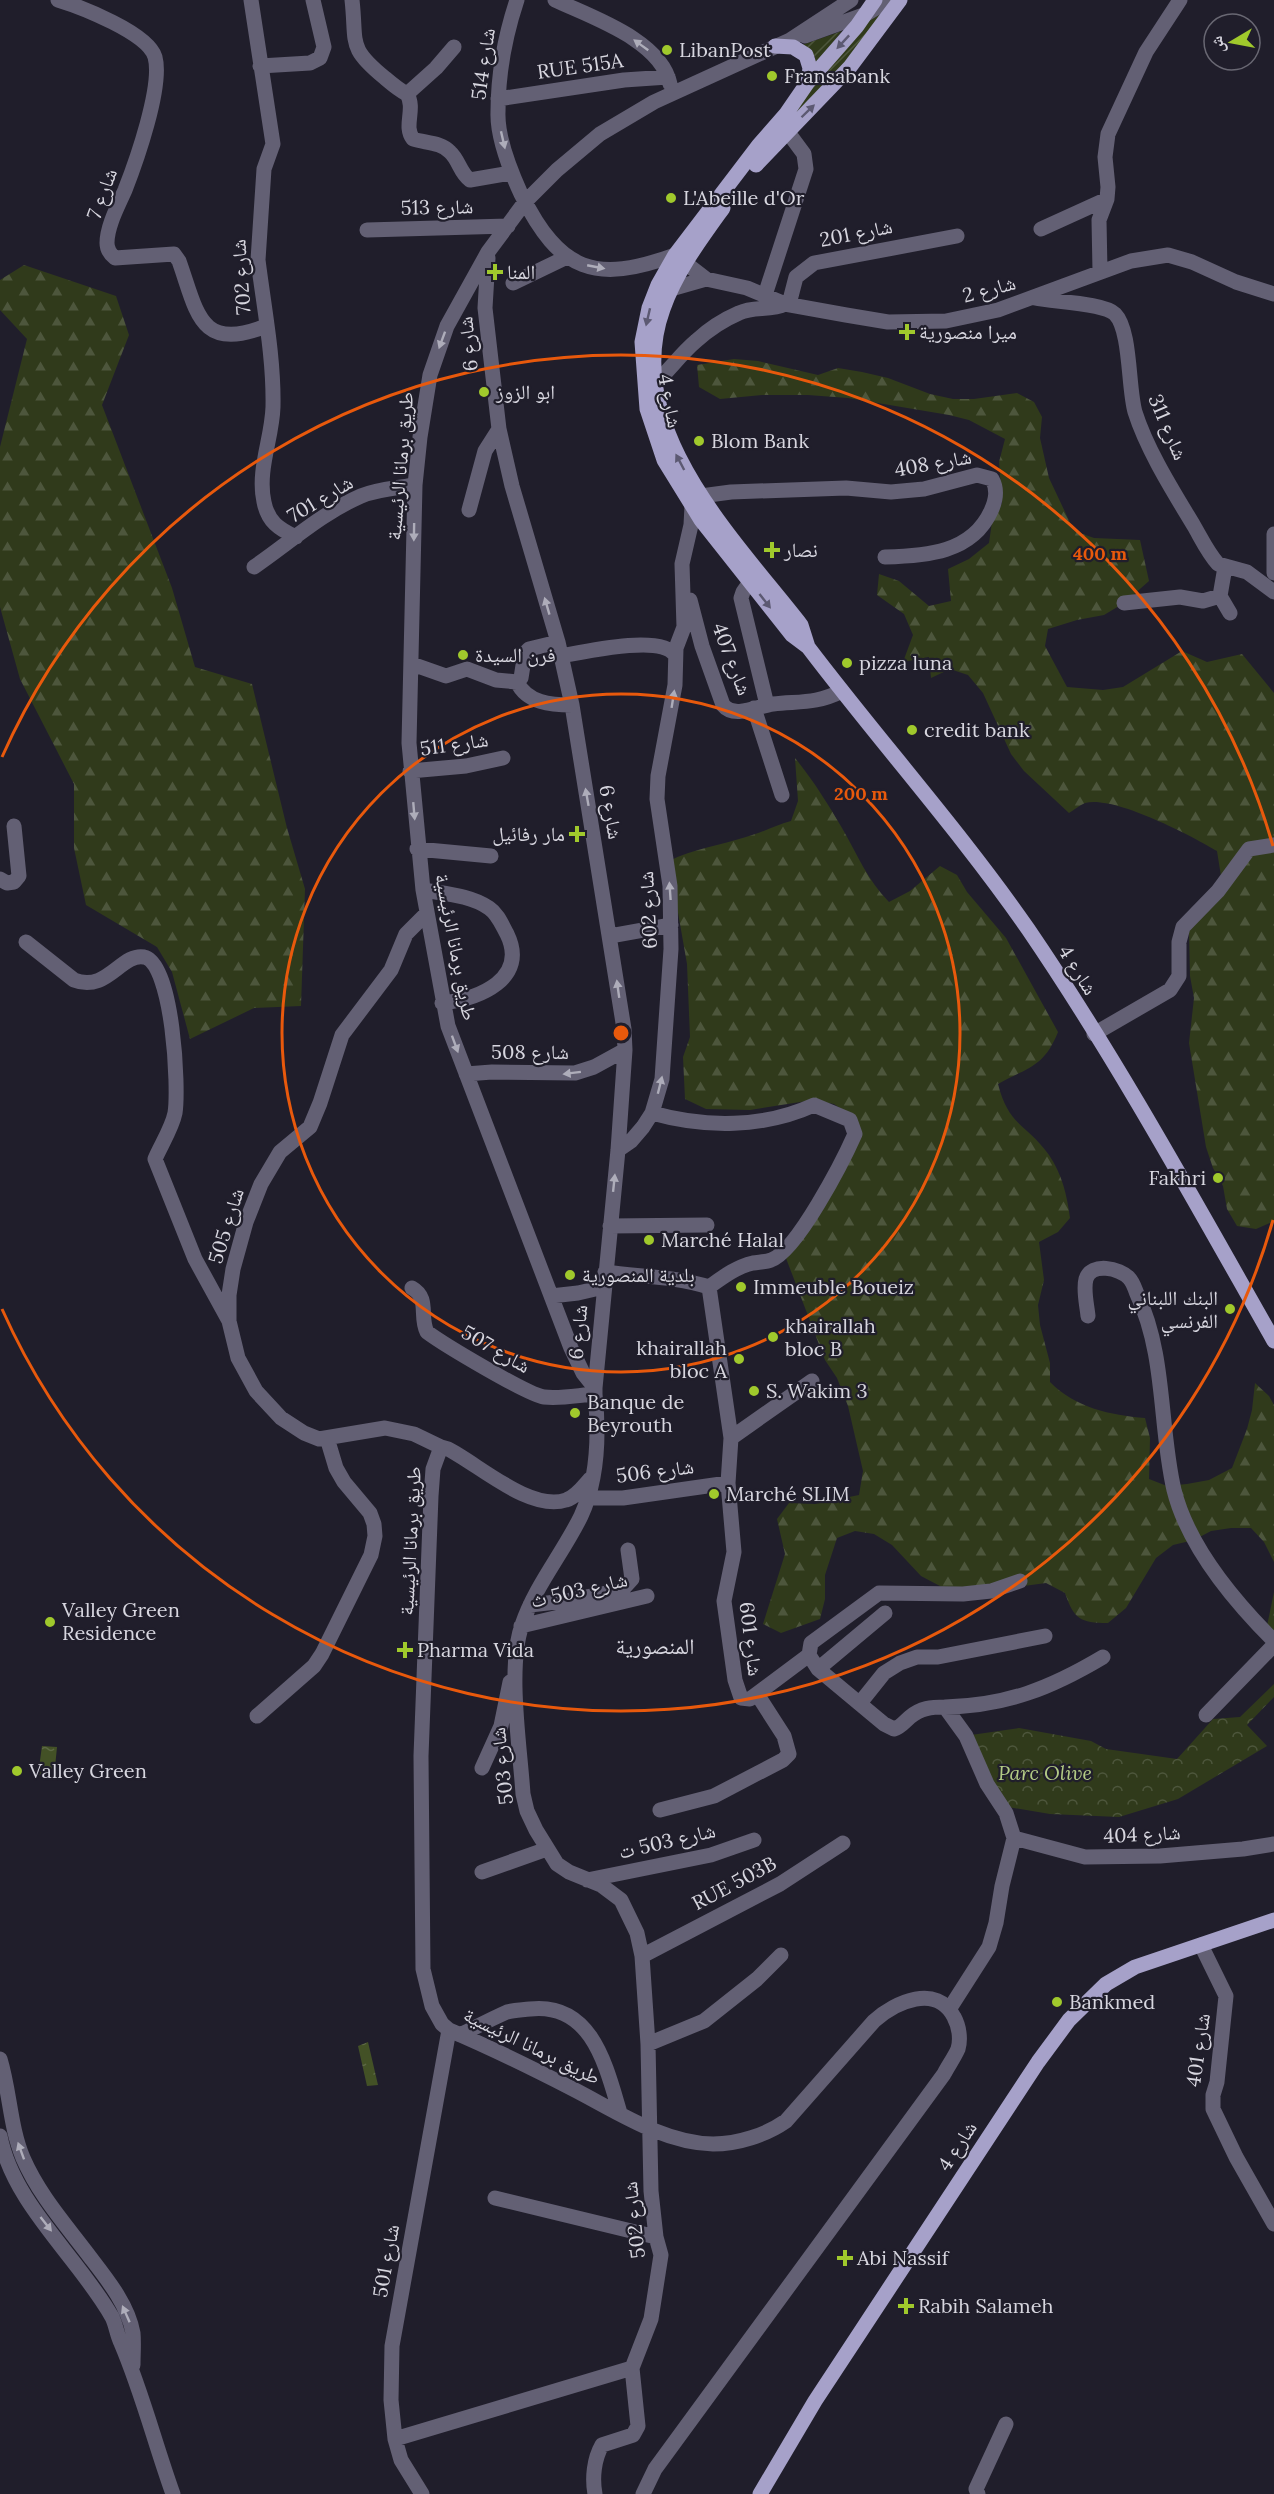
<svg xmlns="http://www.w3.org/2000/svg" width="1274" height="2494" font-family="Lora,'Noto Naskh Arabic',serif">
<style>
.forest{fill:url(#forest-firs)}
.park{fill:url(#park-crowns)}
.garden{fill:url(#garden-furrows)}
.water{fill:url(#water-ripples)}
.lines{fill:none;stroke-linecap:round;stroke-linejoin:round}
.minor{stroke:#636074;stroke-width:15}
.major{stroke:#a6a1c9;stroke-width:15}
.oneway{fill:#5c5972}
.oneway2{fill:#aeadba}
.ring{fill:none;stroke:#e8590c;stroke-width:3}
.poi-dot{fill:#a0c92c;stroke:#201e2b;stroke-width:2}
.labels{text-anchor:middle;stroke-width:4.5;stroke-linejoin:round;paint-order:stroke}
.poi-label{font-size:20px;fill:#d7d6df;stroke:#201e2b;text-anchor:start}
.street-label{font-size:20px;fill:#d7d6df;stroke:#201e2b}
.park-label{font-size:20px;font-style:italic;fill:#b3cb85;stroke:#201e2b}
.quarter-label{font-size:22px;fill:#d7d6df;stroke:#201e2b}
.centre{fill:#e8590c;stroke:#201e2b;stroke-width:3}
.ring-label{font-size:18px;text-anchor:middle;font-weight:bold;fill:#e8590c;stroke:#201e2b;stroke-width:4.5;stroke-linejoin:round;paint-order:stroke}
</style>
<defs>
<pattern id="forest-firs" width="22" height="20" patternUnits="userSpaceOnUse" patternTransform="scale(1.5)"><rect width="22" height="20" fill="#303a1b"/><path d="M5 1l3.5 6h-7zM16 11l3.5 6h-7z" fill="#4d563c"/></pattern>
<pattern id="park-crowns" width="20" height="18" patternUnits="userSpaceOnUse" patternTransform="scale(1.5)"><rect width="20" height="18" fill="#303a1b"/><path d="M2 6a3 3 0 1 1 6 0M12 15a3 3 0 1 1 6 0" fill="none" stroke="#4d563c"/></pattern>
<pattern id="garden-furrows" width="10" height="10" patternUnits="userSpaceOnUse" patternTransform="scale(1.5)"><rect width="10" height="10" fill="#303a1b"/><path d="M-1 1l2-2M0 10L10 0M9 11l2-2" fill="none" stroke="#4d563c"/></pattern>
<pattern id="water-ripples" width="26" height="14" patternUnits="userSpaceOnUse" patternTransform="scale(1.5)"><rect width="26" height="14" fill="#435126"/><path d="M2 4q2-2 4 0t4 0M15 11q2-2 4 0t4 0" fill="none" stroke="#5d6945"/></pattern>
</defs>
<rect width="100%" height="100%" fill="#201e2b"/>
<path class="forest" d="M24 265 116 296 129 335 102 405 172 588 195 667 252 684 287 828 305 889 301 1006 254 1008 190 1039 172 972 157 947 86 905 74 848V784L20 679 0 607V447L27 339 0 310V280Z
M734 359 758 361 818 375 838 368 862 372 888 378 930 394 953 399H974L1017 393 1034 402 1042 417 1040 438 1049 478 1074 531 1094 538 1140 540 1149 581 1124 603 1104 615 1077 620 1048 629 1045 646 1067 687 1103 690 1123 687 1182 651 1207 662 1242 654 1274 693V1221L1256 1229 1237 1226 1227 1209 1223 1186 1213 1168 1206 1147 1189 1043 1194 998 1190 976 1189 932 1221 876 1217 851C1192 836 1114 795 1085 803 1080 805 1074 810 1069 813L1024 771 1011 754 983 693 968 675 950 669 931 678 929 657 903 662 913 635 904 614 877 595 879 574 899 581 929 606 951 601 948 569 969 559 989 543 992 522 1002 503 999 462 1005 439 969 420 949 415 848 398 808 395H762L720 399 699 387 697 365Z
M795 758C813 780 828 804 842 828 857 854 868 881 889 902L910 891 940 866 957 875 967 892 1006 938 1058 1032C1044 1067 1029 1067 998 1084 1009 1127 1027 1124 1049 1155 1062 1174 1067 1195 1070 1218L1058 1232 1039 1242 1044 1280 1038 1305 1040 1325 1050 1363V1382C1076 1408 1110 1415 1145 1418L1150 1438 1149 1479 1167 1486 1187 1484 1209 1480 1232 1468 1247 1429 1252 1410 1255 1383 1269 1396 1274 1405V1562L1264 1542 1251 1528H1231L1211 1531 1194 1540 1173 1545 1156 1558 1126 1608 1108 1623C1080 1623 1074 1619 1065 1593L1046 1583 957 1595 921 1576 892 1545 874 1534 855 1531 837 1538 825 1575V1599L820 1619 781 1633 763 1624 785 1554 777 1519 789 1503 815 1504 859 1495 863 1471 848 1406 837 1378 825 1360 784 1253 850 1152V1115L834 1104 813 1100 750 1110 706 1109 685 1099 683 1057 690 1037 687 964 669 861C693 849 721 845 746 837 762 833 775 825 791 821L798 801Z
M1274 1592V1642L1267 1626Z"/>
<path class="park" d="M1274 1684V1697L1247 1725 1267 1746 1178 1799 1119 1817 1050 1814 1002 1806 971 1735 1019 1728 1091 1741 1106 1749 1177 1759 1213 1719 1240 1717Z"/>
<path class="garden" d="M898 1 876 34 791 118 807 95 865 24Z
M842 31 815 64V57L802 45Z"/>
<path class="water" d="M42 1746 57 1747 54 1777 38 1775Z
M368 2042 378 2085 367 2086 358 2046Z"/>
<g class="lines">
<path class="minor" d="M58 0C81 7 148 33 155 57 163 86 136 162 125 190 118 206 107 226 107 243 107 250 110 254 115 258L174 254 179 261C197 311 199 353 266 326
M251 0 273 144 264 169 258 260C264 308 274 358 273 407 272 439 257 470 264 502 268 522 279 529 296 537
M352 0C357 44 347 47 385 78 392 84 399 90 407 94
M517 0C505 36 498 74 498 112 497 137 511 172 521 194 560 272 595 284 675 255L706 279
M555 0C591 17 661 40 670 84
M805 36 866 14 890 0
M260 66 310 63 320 58 324 47 313 0
M407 94C416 109 403 126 413 139 425 143 441 142 450 152 459 160 460 173 470 180L511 173
M407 94 436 68 454 47
M498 99 624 80 668 77
M1041 229 1107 199
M367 230 508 226
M488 258 485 308 499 429 512 486 558 642 572 705 624 1029 625 1050 618 1150 595 1388
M1100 271 1099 220 1107 199 1108 187 1105 157 1108 134 1146 52 1180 0
M513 283 567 257
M671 289 706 279 747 288 785 304 846 315 888 322 946 321 998 310 1131 261 1168 255 1192 262 1236 282 1274 294
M765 295 806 169 804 154 787 131
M1035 298C1053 302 1104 303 1115 314 1131 330 1128 388 1135 412 1147 450 1173 491 1194 526 1201 538 1208 553 1218 564L1247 572 1274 592
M789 304 796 277 814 263 957 236
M647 390C666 376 678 356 696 341 708 330 725 319 739 313 753 306 771 311 785 304
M469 510 485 451 499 429
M1274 534V573
M254 567C289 543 322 513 361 496 378 489 397 488 415 485
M750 582 743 592 741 598 767 705
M1220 596 1225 567
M1220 596 1230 613
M690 600 702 646 723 705C734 719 758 706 773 704 800 701 816 704 842 691
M1124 603 1180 597 1203 601 1220 596
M561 656C583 652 661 634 675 655
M412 664 446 676 467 669 496 680 517 682 521 678 525 653 529 649 558 642
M517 682C527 703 551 705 572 705
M754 708 782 795
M410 771 466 766 503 758
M417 849 491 856
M0 879 7 883 14 882 19 876 14 826
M423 890C445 894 470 895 489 908 498 914 502 925 507 934 529 979 479 999 442 1003
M426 914 406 934 391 970 342 1035 320 1103 310 1127 280 1152 261 1184 246 1222 233 1269 229 1295V1321L238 1358 256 1391 281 1418 304 1433 319 1439 385 1428 414 1434 441 1447
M610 936 671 925
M26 942 74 980C107 993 121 953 144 957 173 963 179 1088 175 1113 172 1128 161 1145 155 1159L195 1259 229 1321
M1094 1034 1170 990 1179 976V942L1183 927 1218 891 1249 849 1274 845
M466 1074 492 1072 575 1073 594 1067 625 1050
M652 1113C705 1128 764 1128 814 1105L850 1120 855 1134C843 1161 797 1251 771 1260 766 1262 759 1262 753 1263 736 1267 723 1277 709 1287
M618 1150 631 1141 643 1127 652 1113 662 1079 671 949 670 886 657 799 658 776 675 685 676 648 684 627 682 564 691 525 692 506 701 496 731 492 846 488 891 492 924 489 977 475 992 479C998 490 996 500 991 511 972 553 926 556 885 557
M610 1226 707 1225
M605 1272C640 1277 675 1276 709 1287L731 1438 728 1483 734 1552 724 1601 735 1680 741 1698 750 1699 809 1655 818 1669 884 1724 894 1729C901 1727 904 1722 910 1717 921 1708 931 1707 945 1707L966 1736 987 1784 1006 1813 1014 1838
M412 1288C430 1298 419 1317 427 1332 443 1344 528 1395 544 1397 561 1399 579 1395 595 1394
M551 1296 578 1293 604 1287
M1088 1316C1087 1305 1083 1290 1086 1279 1091 1262 1120 1268 1129 1278 1133 1282 1135 1289 1137 1294 1166 1355 1159 1425 1174 1490 1188 1546 1234 1601 1274 1641
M731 1438 812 1381
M590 1479C583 1487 576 1497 566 1500 530 1512 478 1464 448 1449L441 1447 433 1469 431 1496 421 1756 423 1969 432 2006 442 2024 449 2030C492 2048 532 2068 573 2089 616 2111 663 2143 713 2144 738 2144 766 2135 786 2121L874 2021C895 2002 937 1983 954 2017 959 2026 961 2039 958 2049 954 2058 948 2066 944 2074L655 2469 643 2494
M587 1498H623L728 1483
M530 1605 565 1601 622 1590 632 1579 628 1550
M521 1626 647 1596
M809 1655 811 1643 879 1593 963 1594 991 1591 1020 1581
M818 1669 885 1613
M860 1703 884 1673 900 1663 917 1657H938L1045 1636
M945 1707C1006 1706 1051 1688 1103 1657
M1206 1715 1274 1645
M257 1716 314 1666 322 1654 371 1555 375 1536 374 1524 370 1513 344 1482 336 1468 327 1438
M482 1768 501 1726 510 1682
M660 1810 714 1796 783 1760 789 1754 784 1736 757 1694
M1014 1838 1085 1857 1160 1856 1243 1849 1274 1844
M482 1872 547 1849
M587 1880 711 1855 754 1840
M1201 1945 1226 1996 1217 2082 1213 2095V2109L1236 2157 1274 2224
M642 1956 780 1884 843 1843
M950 2008 989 1947 996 1923 1002 1886 1014 1838
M460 2035C476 2027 491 2019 507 2012 514 2010 522 2010 530 2009 592 2002 606 2066 620 2113
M648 2044 704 2021 757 1979 781 1955
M0 2059C10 2092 10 2127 23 2158 39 2195 66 2225 90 2257 107 2279 128 2305 133 2333 134 2343 133 2354 133 2365
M0 2136C13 2204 79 2258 112 2317 116 2325 117 2335 121 2343 142 2392 155 2444 173 2494
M495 2198 656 2237
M395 2439 632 2368
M422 2494 401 2460 395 2439 391 2400 392 2346 449 2030
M595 2494C592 2478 594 2459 602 2445L633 2435 638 2426 632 2368 651 2319 661 2255 656 2237 651 2191 648 2044 642 1956 637 1933 621 1900 601 1885 569 1872 557 1864 536 1830 527 1811 523 1794C520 1747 507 1667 522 1625 535 1586 563 1553 581 1516 598 1479 599 1433 595 1394V1388L583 1373 571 1348 448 1026 423 890 409 743 415 485 420 437 430 375 447 326 488 252 525 202 557 170 600 134 654 102 790 40 851 0
M978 2494 976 2489 1006 2424"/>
<path class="major" d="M875 0 857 26 808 82 786 114 758 146 675 255 658 285 649 308 642 342 647 409 664 460 701 520 792 635 808 647C880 742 960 831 1028 929 1118 1061 1195 1202 1274 1341
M775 46 793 47 806 55 810 68 808 82
M756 165 850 67 900 0
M723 208C700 240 676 272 663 309 620 427 735 540 801 625L808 647
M760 2494 815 2401 1038 2062 1069 2020 1106 1984 1135 1967 1274 1920"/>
</g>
<defs><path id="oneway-solid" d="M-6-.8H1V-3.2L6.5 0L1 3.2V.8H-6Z" transform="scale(1.5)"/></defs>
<g class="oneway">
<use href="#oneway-solid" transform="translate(843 42) rotate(133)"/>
<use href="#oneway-solid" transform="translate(808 111) rotate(-44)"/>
<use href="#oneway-solid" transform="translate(648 317) rotate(103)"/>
<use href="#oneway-solid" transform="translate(680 462) rotate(-118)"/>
<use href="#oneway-solid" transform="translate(765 601) rotate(52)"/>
</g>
<g class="oneway2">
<use href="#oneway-solid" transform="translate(641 45) rotate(-144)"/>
<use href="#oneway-solid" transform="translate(503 140) rotate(77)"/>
<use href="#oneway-solid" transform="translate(596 267) rotate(11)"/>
<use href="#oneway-solid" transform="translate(442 340) rotate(110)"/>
<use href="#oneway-solid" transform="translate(414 532) rotate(91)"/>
<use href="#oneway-solid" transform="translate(547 606) rotate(-106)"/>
<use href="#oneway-solid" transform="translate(673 699) rotate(-81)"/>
<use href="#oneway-solid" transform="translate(587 797) rotate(-100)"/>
<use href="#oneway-solid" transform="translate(414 811) rotate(85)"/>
<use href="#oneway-solid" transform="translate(670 891) rotate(-94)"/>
<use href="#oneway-solid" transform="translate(618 989) rotate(-98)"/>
<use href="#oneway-solid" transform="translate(455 1044) rotate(70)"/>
<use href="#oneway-solid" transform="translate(572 1073) rotate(173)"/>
<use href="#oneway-solid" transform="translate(660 1085) rotate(-76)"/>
<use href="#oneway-solid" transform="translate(614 1183) rotate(-84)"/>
<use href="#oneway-solid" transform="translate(21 2151) rotate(-110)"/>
<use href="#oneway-solid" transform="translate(46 2224) rotate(52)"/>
<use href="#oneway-solid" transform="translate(126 2314) rotate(-114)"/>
</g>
<g class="ring">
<circle cx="621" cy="1033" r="339"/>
<path d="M1273 1220A678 678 0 0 1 2 1309M2 757A678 678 0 0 1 1273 846"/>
</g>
<g class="poi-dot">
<circle cx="667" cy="50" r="6"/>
<circle cx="772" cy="76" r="6"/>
<circle cx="671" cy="198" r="6"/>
<path d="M492 263h6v6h6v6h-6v6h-6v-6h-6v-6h6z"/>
<path d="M904 323h6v6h6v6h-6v6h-6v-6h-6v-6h6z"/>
<circle cx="484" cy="392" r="6"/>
<circle cx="699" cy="441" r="6"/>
<path d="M769 541h6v6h6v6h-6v6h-6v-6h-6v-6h6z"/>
<circle cx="463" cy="655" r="6"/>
<circle cx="847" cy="663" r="6"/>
<circle cx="912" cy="730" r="6"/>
<path d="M574 825h6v6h6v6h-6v6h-6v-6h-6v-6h6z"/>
<circle cx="1218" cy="1178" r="6"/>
<circle cx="649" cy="1240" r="6"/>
<circle cx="570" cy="1275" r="6"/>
<circle cx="741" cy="1287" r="6"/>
<circle cx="1230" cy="1309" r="6"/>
<circle cx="773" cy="1337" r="6"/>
<circle cx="739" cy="1359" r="6"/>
<circle cx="754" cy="1391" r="6"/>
<circle cx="575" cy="1413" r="6"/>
<circle cx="714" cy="1494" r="6"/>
<circle cx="50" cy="1622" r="6"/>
<path d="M402 1641h6v6h6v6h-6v6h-6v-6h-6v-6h6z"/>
<circle cx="17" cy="1771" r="6"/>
<circle cx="1057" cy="2002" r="6"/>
<path d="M842 2249h6v6h6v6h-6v6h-6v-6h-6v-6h6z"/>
<path d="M903 2297h6v6h6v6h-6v6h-6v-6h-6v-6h6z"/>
</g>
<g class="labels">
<g class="poi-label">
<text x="679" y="57">LibanPost</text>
<text x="784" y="83">Fransabank</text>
<text x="683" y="205">L'Abeille d'Or</text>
<text x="507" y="279">المنا</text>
<text x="919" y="339">ميرا منصورية</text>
<text x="496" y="399">ابو الزوز</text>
<text x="711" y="448">Blom Bank</text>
<text x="784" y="557">نصار</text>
<text x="475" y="662">فرن السيدة</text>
<text x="859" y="670">pizza luna</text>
<text x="924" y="737">credit bank</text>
<text x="565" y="841" text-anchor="end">مار رفائيل</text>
<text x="1206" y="1185" text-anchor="end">Fakhri</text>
<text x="661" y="1247">Marché Halal</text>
<text x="582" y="1282">بلدية المنصورية</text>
<text x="753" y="1294">Immeuble Boueiz</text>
<text x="1218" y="1305" text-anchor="end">البنك اللبناني<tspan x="1218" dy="23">الفرنسي</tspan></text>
<text x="785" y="1333">khairallah<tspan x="785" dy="23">bloc B</tspan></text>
<text x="727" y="1355" text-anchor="end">khairallah<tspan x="727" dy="23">bloc A</tspan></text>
<text x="766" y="1398">S. Wakim 3</text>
<text x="587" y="1409">Banque de<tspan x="587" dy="23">Beyrouth</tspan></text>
<text x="726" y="1501">Marché SLIM</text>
<text x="62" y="1617">Valley Green<tspan x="62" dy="23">Residence</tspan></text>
<text x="417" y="1657">Pharma Vida</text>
<text x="29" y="1778">Valley Green</text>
<text x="1069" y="2009">Bankmed</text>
<text x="857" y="2265">Abi Nassif</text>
<text x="918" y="2313">Rabih Salameh</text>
</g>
<g class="street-label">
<text transform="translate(483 64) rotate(-82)" y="7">شارع 514</text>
<text transform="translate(580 66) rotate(-8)" y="7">RUE 515A</text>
<text transform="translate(102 194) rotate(-70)" y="7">شارع 7</text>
<text transform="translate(437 207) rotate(-1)" y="7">شارع 513</text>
<text transform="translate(856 233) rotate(-11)" y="7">شارع 201</text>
<text transform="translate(241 277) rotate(-94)" y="7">شارع 702</text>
<text transform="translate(989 289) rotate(-15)" y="7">شارع 2</text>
<text transform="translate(468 344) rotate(-96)" y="7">شارع 6</text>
<text transform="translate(670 401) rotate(79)" y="7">شارع 4</text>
<text transform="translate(1168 427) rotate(67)" y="7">شارع 311</text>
<text transform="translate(933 463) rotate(-10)" y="7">شارع 408</text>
<text transform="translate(400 466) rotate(-85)" y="7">طريق برمانا الرئيسية</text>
<text transform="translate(320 499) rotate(-31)" y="7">شارع 701</text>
<text transform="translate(732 659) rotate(69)" y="7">شارع 407</text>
<text transform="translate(454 744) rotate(-8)" y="7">شارع 511</text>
<text transform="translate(611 812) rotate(80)" y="7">شارع 6</text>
<text transform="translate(648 910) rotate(-93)" y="7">شارع 602</text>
<text transform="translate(456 947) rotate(79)" y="7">طريق برمانا الرئيسية</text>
<text transform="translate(1078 970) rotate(58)" y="7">شارع 4</text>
<text x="530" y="1059">شارع 508</text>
<text transform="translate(226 1226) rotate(-73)" y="7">شارع 505</text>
<text transform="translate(578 1332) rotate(-85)" y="7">شارع 6</text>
<text transform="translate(496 1349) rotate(30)" y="7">شارع 507</text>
<text transform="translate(655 1471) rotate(-7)" y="7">شارع 506</text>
<text transform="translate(410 1541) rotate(-87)" y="7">طريق برمانا الرئيسية</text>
<text transform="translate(579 1590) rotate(-13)" y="7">شارع 503 ث</text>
<text transform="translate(751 1639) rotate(83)" y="7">شارع 601</text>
<text transform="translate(502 1766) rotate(-96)" y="7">شارع 503</text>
<text transform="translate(1142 1834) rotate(-3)" y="7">شارع 404</text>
<text transform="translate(667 1841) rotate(-13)" y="7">شارع 503 ت</text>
<text transform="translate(734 1883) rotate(-28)" y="7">RUE 503B</text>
<text transform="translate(532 2046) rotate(26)" y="7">طريق برمانا الرئيسية</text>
<text transform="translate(1198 2050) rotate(-82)" y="7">شارع 401</text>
<text transform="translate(957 2146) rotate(-57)" y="7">شارع 4</text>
<text transform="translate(634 2220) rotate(-96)" y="7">شارع 502</text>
<text transform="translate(386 2261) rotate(-80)" y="7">شارع 501</text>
</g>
<g class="park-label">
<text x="1045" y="1780">Parc Olive</text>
</g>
<g class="quarter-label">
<text x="655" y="1654">المنصورية</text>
</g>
</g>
<circle cx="621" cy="1033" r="9" class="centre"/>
<g class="ring-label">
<text x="1100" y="560">400 m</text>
<text x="861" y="800">200 m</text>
</g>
<g transform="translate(1232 42) rotate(260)"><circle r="28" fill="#201e2b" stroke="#696873" stroke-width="1.5"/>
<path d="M0-4.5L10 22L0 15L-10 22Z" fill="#a0c92c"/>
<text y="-9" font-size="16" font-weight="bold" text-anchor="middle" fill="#d7d6df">ش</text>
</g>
</svg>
